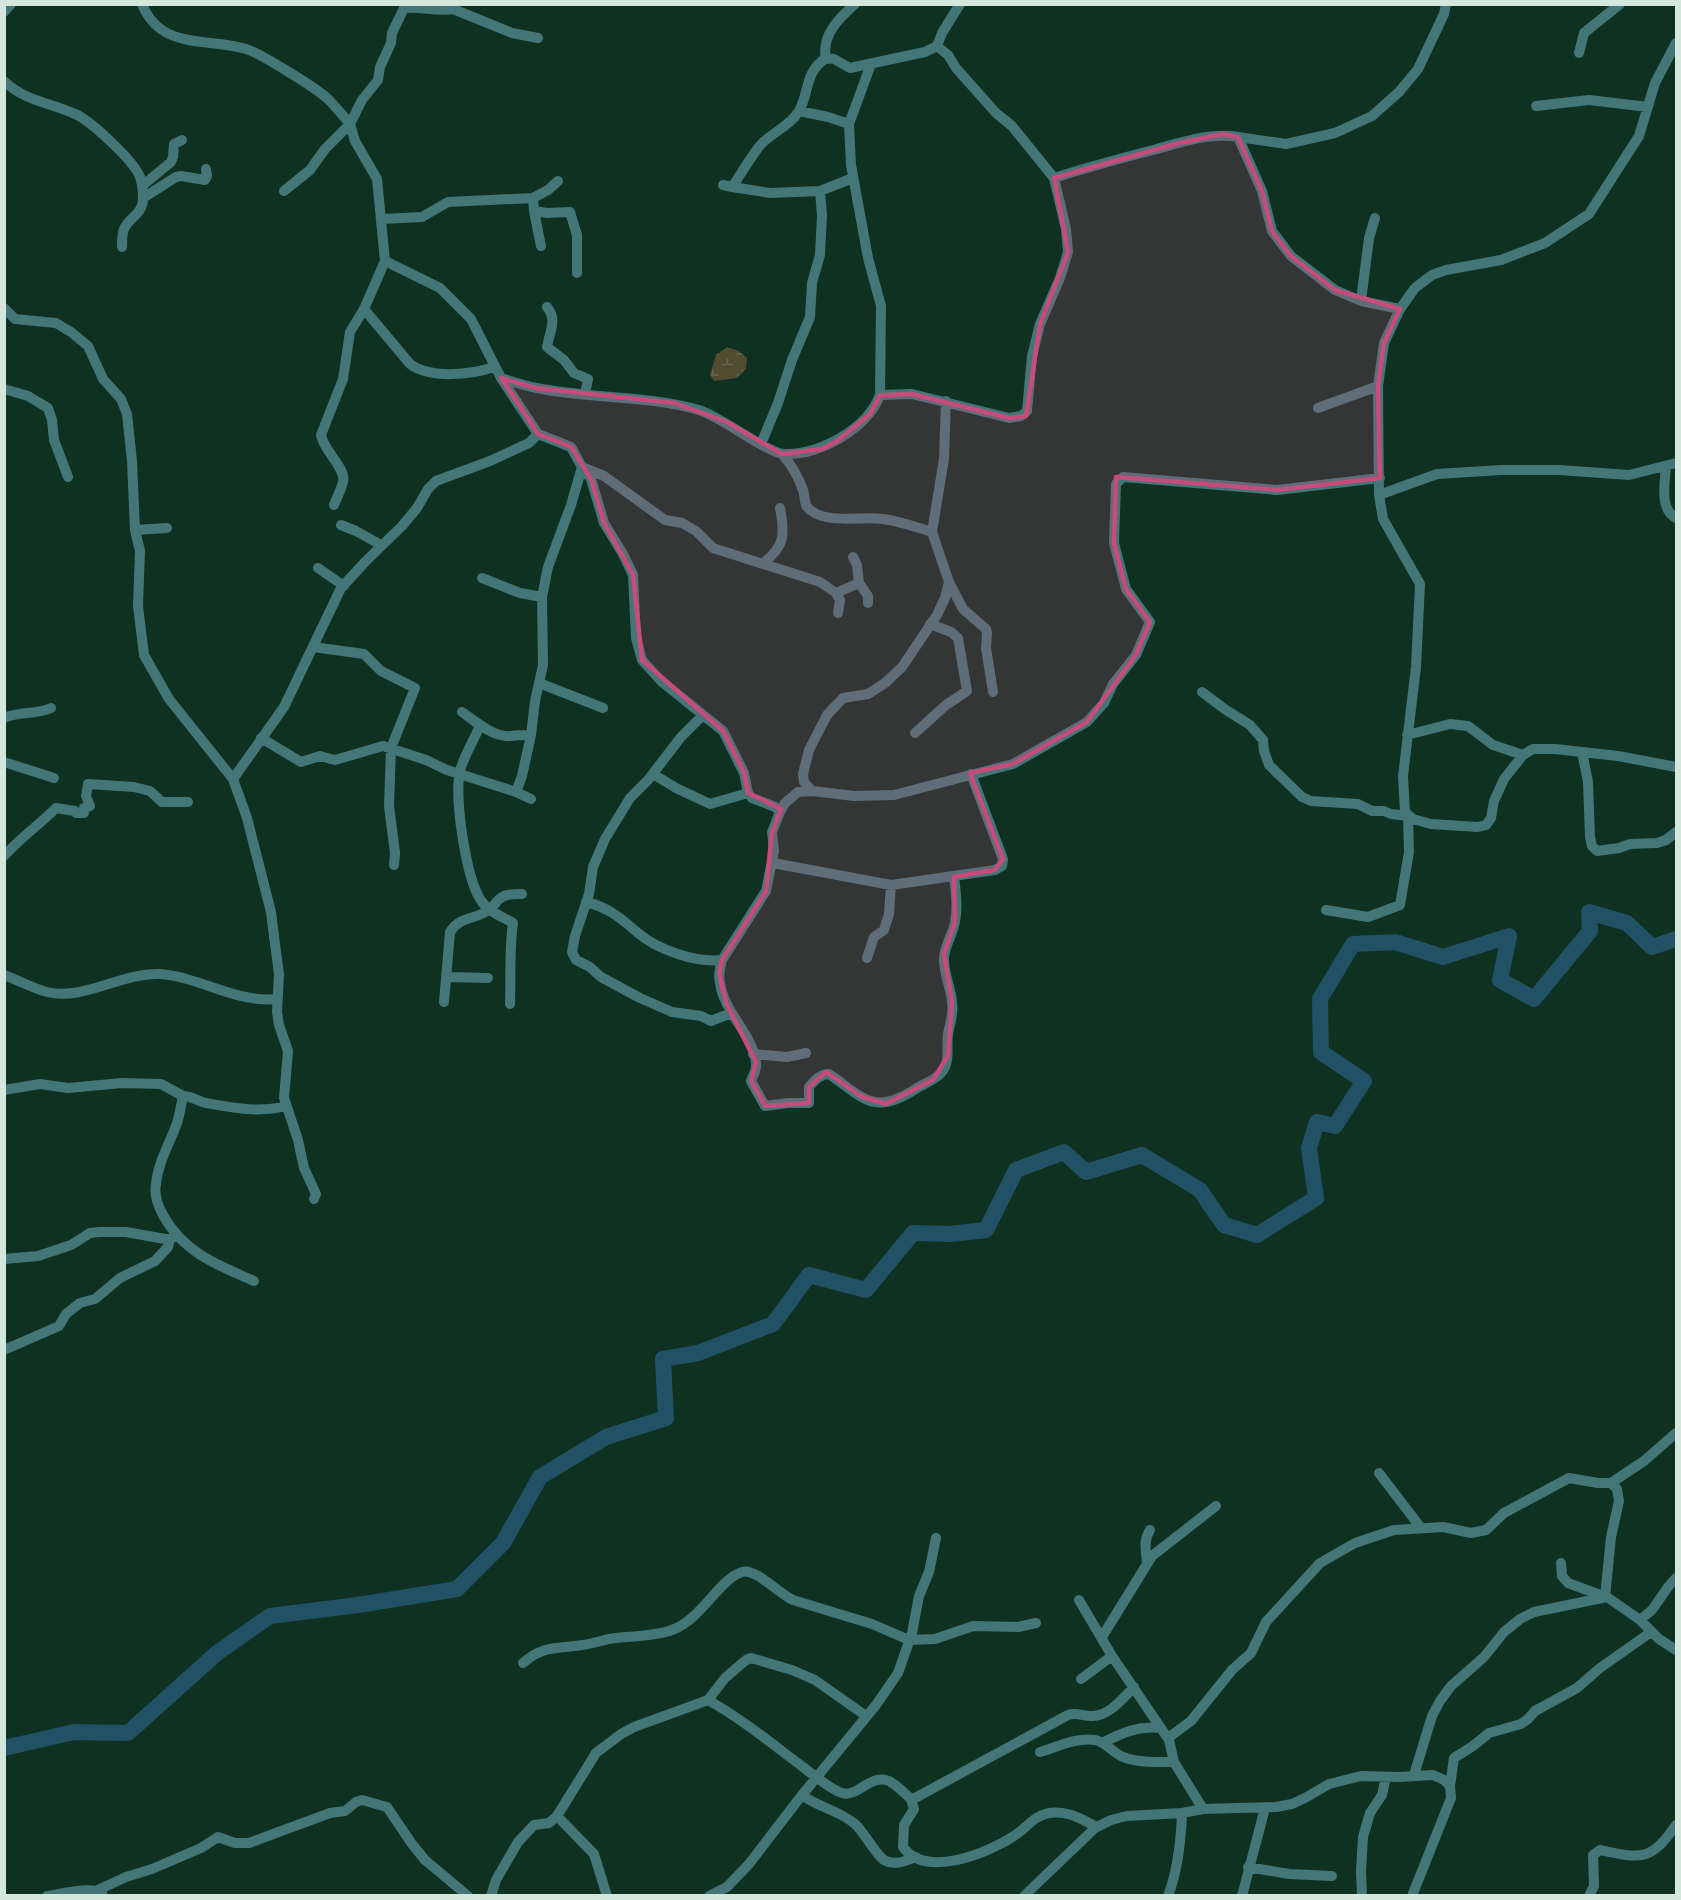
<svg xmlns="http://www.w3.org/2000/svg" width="1681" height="1900" font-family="Commissioner,sans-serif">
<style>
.wetland{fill:url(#wetland-marsh)}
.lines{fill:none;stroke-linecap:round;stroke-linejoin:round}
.river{stroke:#225165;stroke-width:16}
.street{stroke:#447677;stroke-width:10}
.marked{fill:#c64c7c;fill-opacity:0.2;stroke:#c64c7c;stroke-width:4.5;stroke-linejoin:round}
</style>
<defs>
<pattern id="wetland-marsh" width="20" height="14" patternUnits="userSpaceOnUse" patternTransform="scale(1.5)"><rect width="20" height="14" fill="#514b30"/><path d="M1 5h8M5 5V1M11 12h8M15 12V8" fill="none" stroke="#69654e"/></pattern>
</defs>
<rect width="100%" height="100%" fill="#0e3122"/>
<path class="wetland" d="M727 347 739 351 747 358 746 369 737 378 714 381 710 375 716 355Z"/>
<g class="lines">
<path class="river" d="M4 1748 74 1732 128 1733 217 1653 270 1616 358 1605 457 1589 503 1543 540 1477 606 1437 666 1418 663 1359 698 1353 773 1324 809 1275 866 1290 913 1233 950 1234 986 1230 1016 1170 1064 1152 1086 1172 1142 1155 1200 1190 1224 1225 1257 1235 1316 1198 1309 1148 1317 1122 1335 1126 1364 1081 1321 1052 1320 999 1353 944 1395 942 1443 957 1509 936 1500 980 1534 999 1590 931 1589 912 1627 923 1652 947 1676 939"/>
<path class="street" d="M142 4C161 51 207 37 246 49 260 53 318 89 329 100 336 107 343 116 350 124L325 149 310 170 284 191
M406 4 392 33 391 43 380 67 378 80 362 100 350 124 355 141 377 179 385 261 440 288 471 319 501 378C513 382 525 386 537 388 590 399 647 395 699 410 722 417 767 453 784 454 820 455 867 429 880 395L881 306 868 258 851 165 849 124 871 64
M404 8C421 6 436 12 453 9L512 33 538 38
M4 12 11 4
M1676 43 1655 83 1639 136 1589 214 1545 243 1501 260 1446 270 1432 275 1415 288 1400 309 1384 343 1378 386 1379 495 1437 474 1502 470H1559L1629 475 1676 463
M1579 53 1584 33 1620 4
M826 58C821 36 839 18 855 4
M4 81C24 101 51 103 75 114 90 120 134 161 140 177 142 183 143 193 143 199 143 214 129 217 124 229 122 234 122 242 122 247
M1536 106 1589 100 1648 107
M799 111 828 117 849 124
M1238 137 1286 144 1335 133 1372 116 1399 92 1418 69 1444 14 1446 4
M1054 178C1088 167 1122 158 1157 149 1183 142 1211 132 1238 137L1262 191 1272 231 1291 256 1335 290 1361 301 1400 309
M723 185 732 187C741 174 749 160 758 148 769 133 790 127 799 111 810 91 804 73 826 58L834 59 850 68 925 52 937 46 942 33 960 4
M142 186 171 162 173 157 174 144 182 140
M732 187 770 193 820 191 853 178
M143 198 176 177 181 176 205 180 207 176 206 169
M533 198 548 190 558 181
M534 211 541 246
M382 219 422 217 448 202 533 198 534 211 547 213 570 212 577 235V273
M385 261 364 309 410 364C430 379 471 375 494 367
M1361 301 1369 238 1375 218
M547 307C558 320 549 333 547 347L564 360 574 373 588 379 585 394
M4 308 15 319 56 323 71 332 88 346 103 379 121 399 127 414 132 461 135 530 140 551 138 606 144 655 169 699 233 779 247 818 271 912 274 936 279 974 277 1012 279 1025 288 1051 284 1098 298 1140 304 1168 316 1194 314 1199
M4 389 28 396 48 408 52 420 54 440 68 477
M880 395 912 394 1009 418 1021 416 1027 411 1032 356 1040 324 1060 278 1068 252 1066 229 1054 178 1012 126 996 113 956 68 948 55 937 46
M1318 408 1378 386
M761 444 778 403 792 360 810 317 812 283 820 255 822 215 820 191
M782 454C791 464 798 476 803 490 805 495 804 502 807 507 821 525 862 516 883 519 899 521 916 527 932 532L949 582 963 609 986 629 987 633 986 648 993 692
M1666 466C1665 483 1659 509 1676 518
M582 467 591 479 604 523 623 554 633 575 636 638 642 660 661 681 723 731 744 773 748 793 752 798 775 807 780 812
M582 467 604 476 665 520 682 523 696 531 713 548 820 582 836 593 840 600 838 613
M1379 495 1383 519 1420 584 1416 667 1403 776 1405 812 1413 819 1431 824 1478 827 1486 825 1491 818 1494 801 1504 779 1523 755 1533 749H1555L1618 756 1676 767
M334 505C337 497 341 490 343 482 347 469 323 450 321 435L343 379 350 332 364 309
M341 525 356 531 381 545
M135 530 167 528
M932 532 944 459 946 401
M853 557 857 565 859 583
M763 563C785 547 785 534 780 508
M318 568 344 586
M482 578 520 593 542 597
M949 582 945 598 937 615 902 667 885 683 868 694 843 698 827 715 809 750 803 774 804 782 812 791 854 796 894 795 1013 764 1087 722 1104 703 1113 684 1136 655 1150 622 1126 589 1114 543 1116 484 1123 477 1277 490 1380 478
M836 593 859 583 868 596V603
M313 647 364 654 381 671 415 688 391 748 389 806 395 853 394 865
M539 683 603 708
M1202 692 1226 710 1250 725 1263 740 1264 751 1269 765 1302 797 1311 801 1358 804 1372 811H1384L1391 814 1408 816 1409 852 1400 905 1368 917 1326 910
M462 712C475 721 494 738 511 736 518 735 524 735 531 735L535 701 543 665 542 597 548 567 571 505 582 467 571 447 538 434
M703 715 681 737 648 780 630 798 605 839 593 867 589 894 575 936 572 952 576 960 590 967 601 977 640 998 672 1012 701 1016 711 1021 731 1013
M4 718C19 711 36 715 51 708
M480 725C474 741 464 755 460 771 454 798 466 880 482 902 489 912 503 917 513 923 509 950 511 977 510 1004
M915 733 946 705 967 691 958 638 951 632 930 624
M1407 735 1450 724 1468 726 1493 745 1523 755
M261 738 301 762 320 756 335 760 383 746 426 760 447 770 516 792 531 799
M1582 752 1588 782 1590 837 1592 846 1597 851 1619 848 1630 844 1657 843 1666 840 1676 832
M4 762 54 778
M653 774 676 788 710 804 748 793
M233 779 284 707 341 588 366 561 402 526 417 508 428 489 436 481 490 461 529 443 538 434 501 378
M812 791 798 792 785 803 780 812 772 832 774 851 766 891 722 960C720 968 718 975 720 983 724 1013 753 1034 756 1063 757 1070 753 1075 751 1081L765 1106 788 1103H809V1087C815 1080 820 1074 829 1074 863 1097 873 1116 914 1090 922 1084 934 1081 941 1073 951 1062 946 1047 948 1034 950 1023 954 1013 952 1002 951 987 943 973 944 957 945 945 953 934 955 922 958 908 956 891 954 877
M516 792 522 776 531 735
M4 856C20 838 39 825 56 808L75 811 76 813H84V808L90 806 86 796 88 784 134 787 150 791 162 802H188
M773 863 891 885 995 870 1002 866 1003 859 971 774
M586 902C608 907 622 919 638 933 658 950 696 963 722 960
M867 958 874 937 884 930 889 914 891 885
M4 975C18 980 34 989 47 992 85 1001 122 972 160 974 200 977 236 1003 276 999
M446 977 488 978
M444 1002 450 932C459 916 477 920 490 909 495 905 497 899 504 896 509 894 516 894 522 894
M753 1054 787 1057 806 1053
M4 1090 40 1084 68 1088 122 1083 161 1084 183 1096C191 1096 198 1101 206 1103 234 1108 259 1113 286 1106
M183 1096C181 1105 180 1114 177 1123 170 1143 158 1162 156 1184 154 1194 158 1206 163 1215 183 1252 217 1265 254 1281
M4 1259 38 1256 71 1245 90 1233 100 1232H126L165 1239 175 1237
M4 1350 59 1326 66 1314 80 1303 95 1299 120 1278 155 1261 168 1247 170 1239
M1379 1473 1421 1528
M1561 1563 1562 1576 1568 1583 1606 1597
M1147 1564C1146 1551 1143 1541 1150 1530
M1605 1597 1611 1537 1619 1501 1617 1489 1611 1483
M1079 1600 1112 1656 1169 1740 1174 1762 1203 1809
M1640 1620 1652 1610 1668 1587 1676 1578
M1102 1637 1152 1556 1216 1506
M523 1663C543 1645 557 1649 582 1645 591 1644 600 1641 609 1639 629 1636 653 1637 672 1630 701 1620 719 1579 742 1572 756 1568 779 1594 793 1600L872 1624 909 1640 935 1639 973 1626 1018 1627 1036 1623
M1081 1679 1112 1656
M708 1700C742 1719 772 1744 803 1767 813 1775 830 1789 842 1793 857 1798 871 1773 889 1781 897 1785 904 1793 911 1799L915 1798 1068 1715C1077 1712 1082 1716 1091 1716 1109 1717 1123 1698 1134 1687
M1168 1738 1191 1721 1232 1670 1251 1653 1266 1622 1320 1563 1355 1543 1394 1530 1443 1527 1471 1533 1486 1530 1504 1513 1569 1478 1598 1483H1611L1644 1461 1676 1433
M1102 1743C1122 1733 1139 1725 1161 1728
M1040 1752C1057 1747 1077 1737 1095 1740 1106 1742 1113 1753 1123 1757 1139 1763 1157 1762 1174 1762
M1414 1775 1432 1716 1440 1701 1451 1686 1484 1657 1504 1632 1520 1619 1534 1612 1607 1597 1640 1620 1659 1639 1676 1650
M1450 1786 1454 1758 1473 1746 1489 1733 1521 1724 1528 1719 1535 1711 1577 1688 1600 1668 1651 1632
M802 1795C819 1808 839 1810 855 1824 864 1832 876 1855 884 1860 894 1866 906 1861 916 1857
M911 1799 914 1809 904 1825 903 1847C926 1879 988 1853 1014 1836 1027 1828 1033 1816 1049 1813 1067 1810 1081 1819 1097 1827
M557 1816 594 1854 607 1896
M1248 1867 1289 1874 1332 1876
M98 1890 126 1877 152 1869 201 1848 218 1837 235 1843H249L330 1813 345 1811 356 1802 362 1800 387 1807 412 1844 425 1860 468 1896
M47 1896C61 1894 90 1886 102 1893
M491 1896 496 1880 518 1842 534 1825 549 1823 557 1816 596 1753 621 1734 634 1727 708 1700 725 1678 746 1660 751 1658 792 1670 815 1680 866 1716
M709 1896 727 1887 749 1864 802 1795 876 1705 898 1673 912 1633 919 1596 929 1572 936 1538
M1024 1896 1095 1828 1111 1820 1127 1816 1182 1813 1203 1809 1276 1807 1292 1804 1305 1798 1329 1784 1361 1776 1399 1777 1433 1775 1444 1780 1450 1786 1451 1798 1412 1896
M1168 1896C1178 1870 1181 1841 1182 1813
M1242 1896 1265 1808
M1362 1896 1361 1871 1363 1837 1370 1813 1382 1795 1386 1777
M1589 1896 1594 1886 1593 1855 1600 1850C1642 1859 1651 1861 1676 1825"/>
</g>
<path class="marked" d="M1223 134 1238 137 1262 191 1272 231 1291 256 1335 290 1400 309 1384 343 1378 386 1380 478 1277 490 1116 477 1114 543 1126 589 1150 622 1136 655 1087 722 1013 764 970 773 1003 859 995 870 954 877 955 922 944 954 952 1002 948 1056 933 1080 886 1104 862 1097 826 1072 809 1087V1103L765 1106 751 1081 756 1062 726 1003 719 973 722 960 766 891 772 832 781 809 748 793 744 773 723 731 642 660 633 575 604 523 591 479 571 447 538 434 501 378 536 388 675 403 727 422 782 454 822 449 837 441 870 414 880 395 912 394 1009 418 1026 416 1040 324 1068 252 1054 178 1179 143Z"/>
<rect width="1681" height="1900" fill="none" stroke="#d4e7dd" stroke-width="12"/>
</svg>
